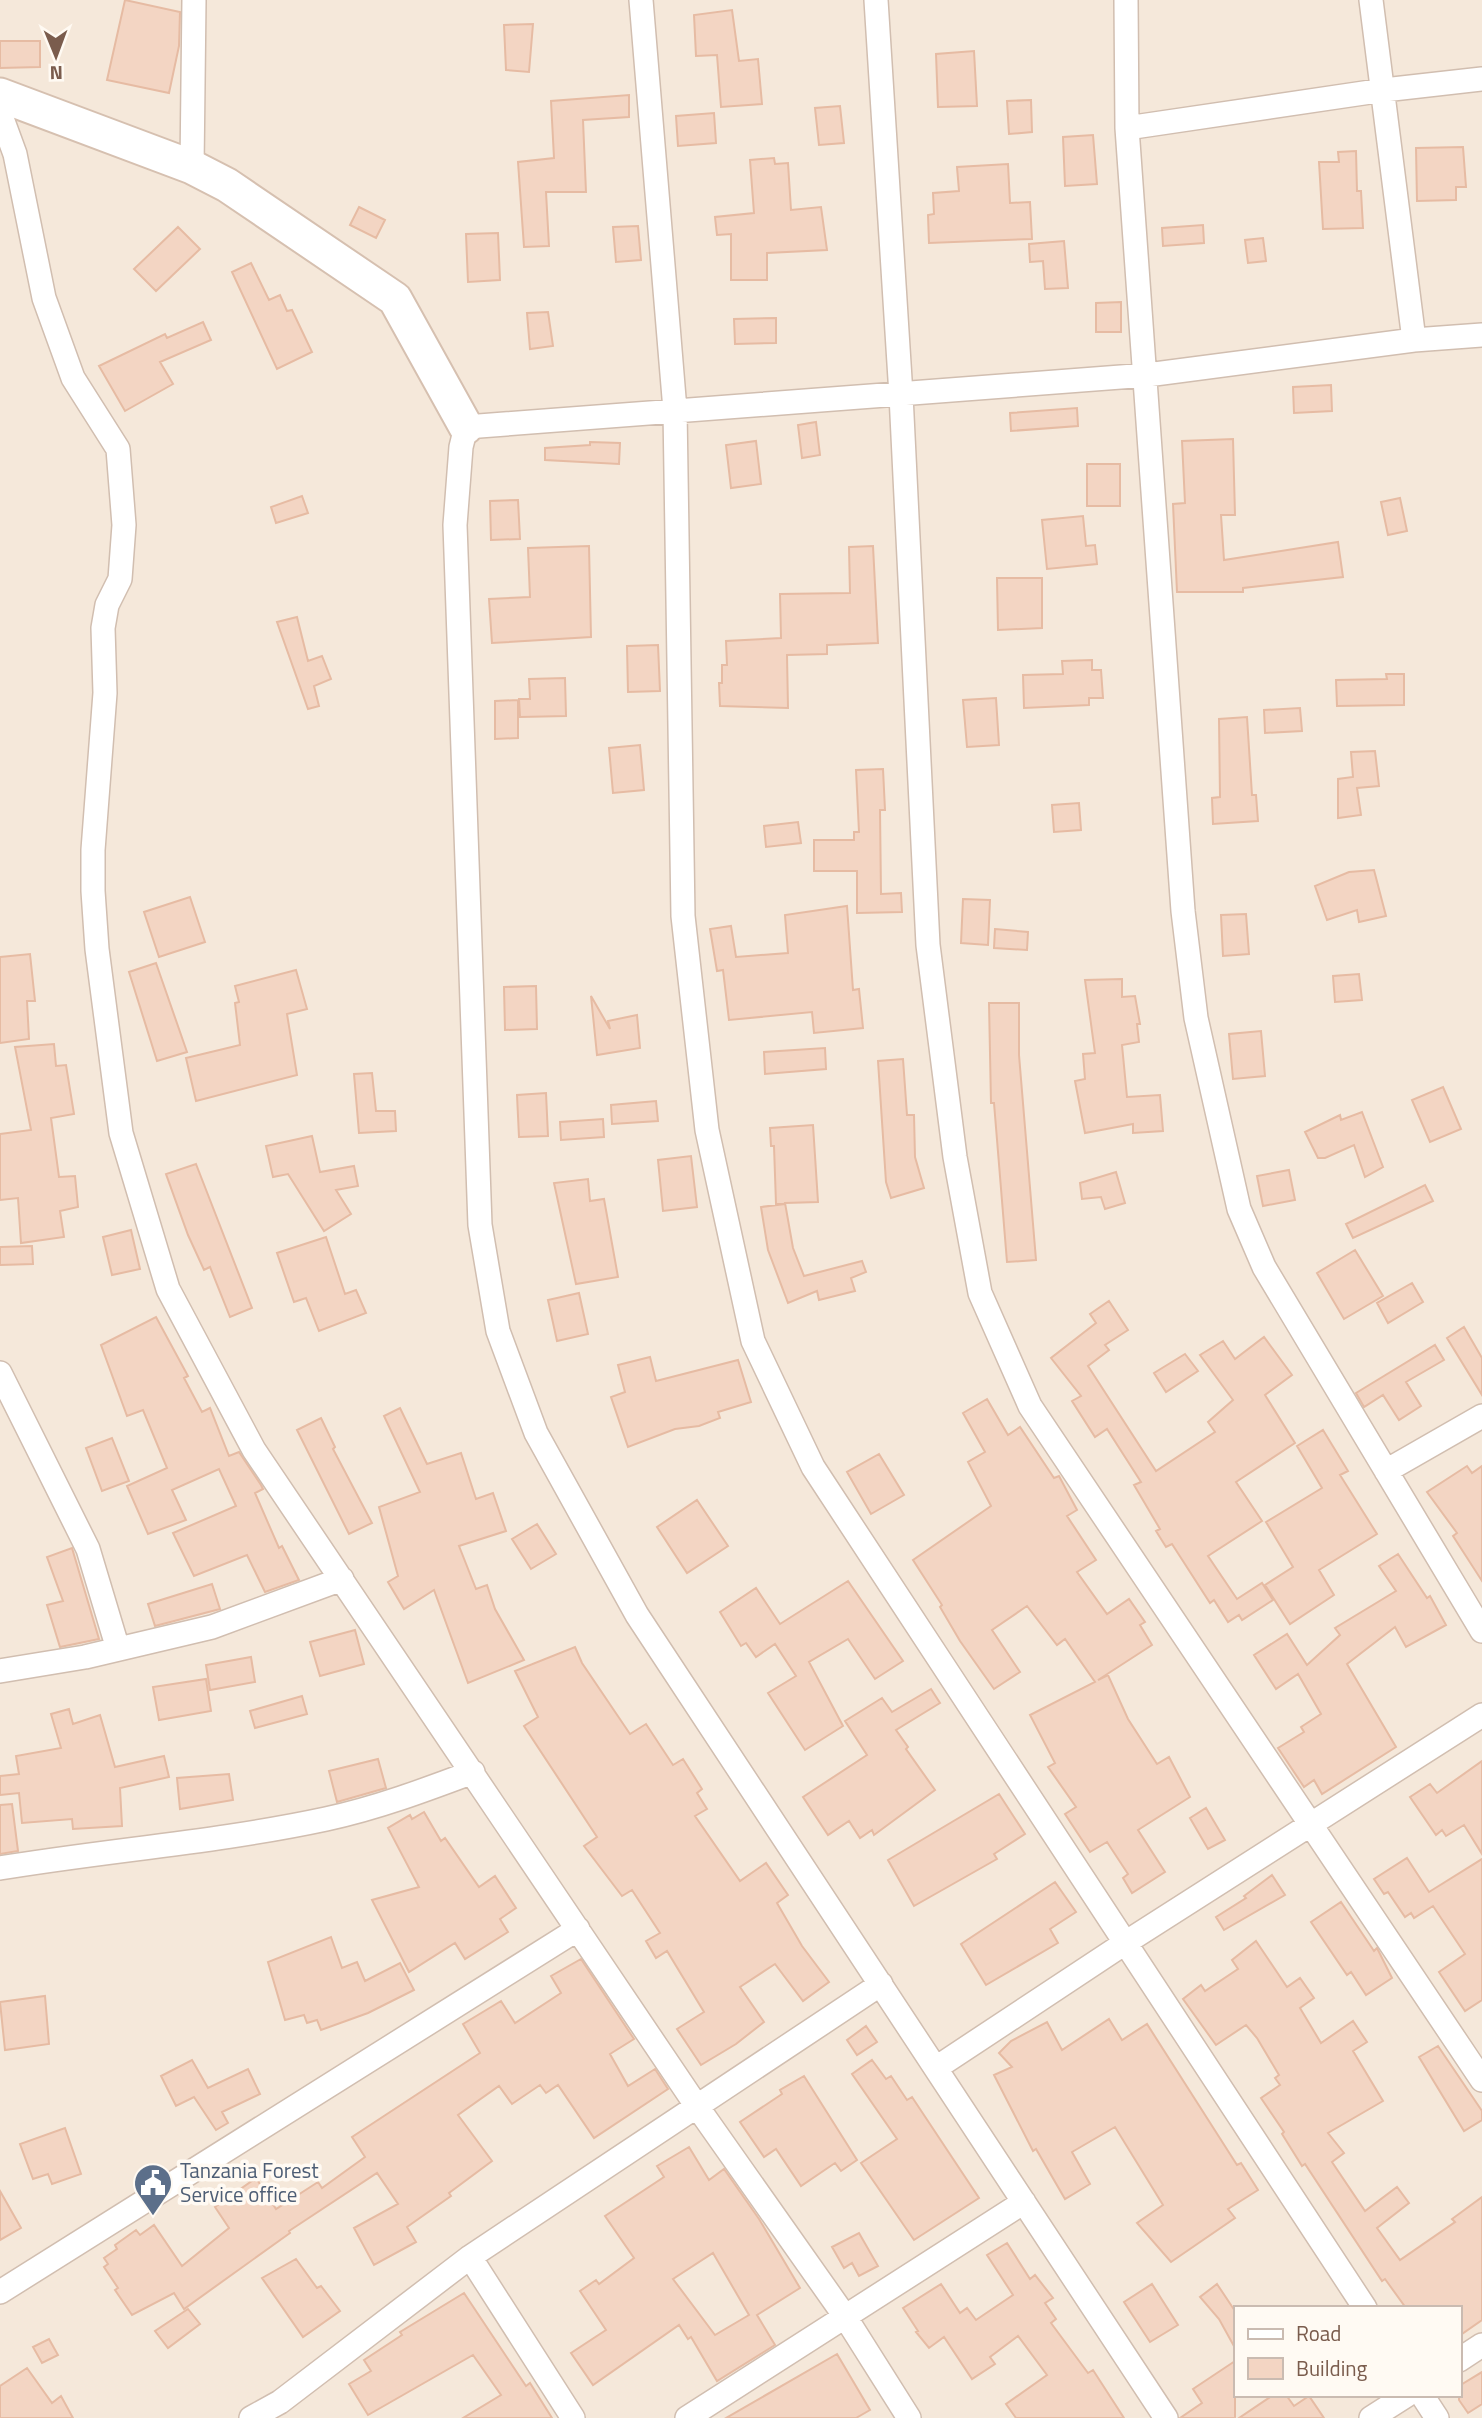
<svg xmlns="http://www.w3.org/2000/svg" width="1482" height="2418" font-family="'Titillium Web',sans-serif">
<style>
.residential{fill:#f5e8da;fill-rule:evenodd}
.building{fill:#f3d5c3;stroke:#e6bba3;stroke-width:2;fill-rule:evenodd}
.lines{fill:none;stroke-linecap:round;stroke-linejoin:round}
.street-casing{stroke:#d1beb0;stroke-width:26}
.secondary-casing{stroke:#d6c0b0;stroke-width:37}
.street{stroke:#fff;stroke-width:23}
.secondary{stroke:#fff;stroke-width:33}
.labels{text-anchor:middle;stroke-width:7;stroke-linejoin:round;paint-order:stroke}
.service-label{font-size:21px;fill:#4e5e75;stroke:#fffaf3;text-anchor:start}
</style>
<rect width="100%" height="100%" fill="#fdf6ec"/>
<path class="residential" d="M0 0H1482V2418H0ZM1235 2308H1459V2395H1235Z"/>
<path class="building" d="M125 0 180 12 179 46 169 93 107 80Z
M732 10 739 61 758 59 762 104 721 107 717 55 696 56 694 15Z
M533 24 529 72 506 70 504 25Z
M0 41H40V67L0 68Z
M974 51 977 106 938 107 936 54Z
M629 95V117L583 120 586 192H546L549 246 524 247 518 162 554 158 551 101Z
M1031 100 1032 132 1009 134 1007 101Z
M840 106 844 143 819 145 815 108Z
M714 113 716 143 678 146 676 116Z
M1093 135 1097 184 1065 186 1063 137Z
M1463 147 1466 187H1456V200L1417 201 1416 148Z
M1356 151 1357 191H1361L1363 228 1323 229 1319 162H1339L1338 152Z
M774 158 775 164 788 163 791 210 821 207 827 250 767 253V280H731V234L717 235 715 217 754 213 750 160Z
M1008 164 1010 203 1030 202 1032 239 929 243 928 215 934 214 933 193 959 191 957 167Z
M359 207 385 220 376 238 350 225Z
M1203 225 1204 243 1163 246 1162 228Z
M638 226 641 260 616 262 613 227Z
M178 227 200 249 156 291 134 269Z
M498 233 500 280 468 282 466 234Z
M1263 238 1266 261 1248 263 1245 240Z
M1064 241 1068 288 1045 289 1043 261 1030 262 1029 244Z
M251 263 269 300 280 295 287 311 292 310 312 352 277 369 232 272Z
M1121 302V332H1096V303Z
M548 312 553 346 530 349 527 313Z
M776 318V343L735 344 734 319Z
M203 322 211 340 160 362 173 384 125 411 99 366 165 334 167 338Z
M1331 385 1332 411 1294 413 1293 387Z
M1077 408 1078 426 1011 431 1010 413Z
M816 422 820 455 802 458 798 425Z
M1233 439 1235 515H1221L1224 560 1338 542 1343 577 1243 588V592H1177L1173 504 1185 503 1182 441Z
M756 441 761 484 731 488 726 445Z
M590 442 620 443 619 464 545 460V448L590 445Z
M1087 464H1120V506H1087Z
M302 496 308 513 276 523 271 507Z
M1400 498 1407 531 1388 535 1381 502Z
M518 500 520 539 491 540 490 501Z
M1083 516 1086 546 1095 545 1097 564 1047 569 1042 520Z
M589 546 591 637 492 643 489 599 530 597 528 548Z
M873 546 878 643 827 645V654L787 655 788 708 720 706 719 683H722V665H727L726 641 781 638 780 594 850 593 849 547Z
M997 578H1042V628L998 630Z
M297 617 308 661 322 656 331 679 314 686 319 706 308 709 277 622Z
M658 645 660 691 628 692 627 646Z
M1092 660V670H1101L1103 698H1089V705L1024 708 1023 675 1063 674 1062 661Z
M1386 674H1404V705L1337 706 1336 680 1387 679Z
M565 678 566 716 520 717 519 699H530L529 679Z
M996 698 999 745 967 747 963 700Z
M518 700V738L495 739V701Z
M1300 708 1302 731 1265 733 1264 710Z
M1247 717 1252 795H1256L1258 821 1213 824 1212 798 1220 797 1219 719Z
M640 745 644 790 613 793 609 748Z
M1375 751 1379 786 1357 788 1361 815 1338 818V779L1353 777 1351 752Z
M883 769 885 810H880L881 894 901 893 902 912 857 913V871H814V840H854V832H859L856 770Z
M1079 803 1081 830 1054 832 1052 805Z
M798 822 801 843 766 847 764 826Z
M1374 870 1386 916 1359 922 1357 910 1327 920 1315 886 1349 872Z
M190 897 205 942 159 957 144 912Z
M963 899 990 900 988 945 961 943Z
M847 906 853 990 859 989 863 1028 814 1033 812 1012 729 1020 723 970 717 971 710 929 731 926 736 957 788 953 785 915Z
M1246 914 1249 954 1223 956 1221 915Z
M995 929 1028 932 1027 950 994 948Z
M30 954 35 1001H27L29 1039 0 1043V957Z
M156 963 187 1052 157 1061 129 972Z
M296 970 307 1009 287 1014 297 1075 196 1101 186 1058 240 1045 235 1003 239 1002 235 986Z
M1359 974 1362 1000 1335 1002 1333 976Z
M1122 979V997L1135 996 1140 1024H1137L1139 1042 1122 1045 1127 1097 1160 1095 1163 1131 1133 1133V1124L1085 1133 1075 1081 1085 1079 1083 1054 1095 1053 1085 980Z
M536 986 537 1029 505 1030 504 987Z
M591 996 610 1029 608 1021 637 1015 640 1048 597 1055Z
M989 1003H1019V1055L1036 1260 1007 1262 994 1103H991Z
M1261 1031 1265 1076 1233 1079 1229 1034Z
M54 1044 56 1066 66 1065 74 1114 51 1118 59 1177 75 1176 78 1207 60 1211 64 1237 21 1243 18 1198 0 1200V1134L31 1130 15 1047Z
M825 1048 826 1069 765 1074 764 1052Z
M903 1059 907 1115H914L915 1157 924 1188 891 1198 886 1182 878 1061Z
M372 1073 376 1111H395L396 1131 359 1133 354 1074Z
M1443 1087 1461 1129 1430 1142 1412 1100Z
M546 1093 548 1136 519 1137 517 1095Z
M656 1101 658 1121 612 1124 611 1105Z
M1362 1112 1383 1167 1365 1177 1354 1145 1325 1158H1318L1305 1132 1340 1115 1341 1120Z
M603 1119 604 1137 561 1140 560 1122Z
M813 1125 818 1202 785 1203 793 1248 804 1276 862 1261 866 1272 851 1278 855 1291 819 1300 817 1291 788 1303 768 1250 761 1207 785 1204H776L774 1146H771L770 1128Z
M312 1136 320 1172 354 1166 358 1186 336 1190 351 1214 324 1231 288 1174 273 1177 266 1146Z
M691 1156 697 1207 663 1211 658 1160Z
M196 1164 252 1308 230 1317 210 1267 204 1270 188 1235 166 1174Z
M1289 1170 1295 1200 1263 1206 1257 1176Z
M1116 1172 1125 1203 1105 1209 1101 1197 1082 1199 1080 1183Z
M588 1179 590 1201 604 1199 618 1277 576 1284 554 1183Z
M1425 1185 1433 1201 1353 1238 1346 1224Z
M131 1230 140 1269 112 1275 103 1237Z
M326 1237 345 1294 356 1290 366 1313 319 1331 306 1298 294 1302 277 1253Z
M32 1246 33 1264 0 1265V1247Z
M1355 1250 1383 1296 1344 1319 1317 1273Z
M1412 1283 1423 1302 1388 1323 1377 1303Z
M579 1293 588 1334 557 1341 548 1300Z
M1109 1301 1128 1330 1105 1345 1109 1350 1088 1366 1156 1471 1215 1432 1208 1422 1233 1400 1200 1355 1223 1341 1235 1359 1264 1337 1292 1375 1265 1395 1295 1443 1236 1482 1262 1521 1208 1556 1237 1599 1262 1583 1273 1600 1242 1620 1239 1615 1228 1622 1214 1600 1210 1603 1172 1544 1166 1547 1156 1531 1160 1529 1134 1485 1141 1482 1107 1429 1095 1437 1072 1401 1081 1396 1051 1358 1096 1323 1090 1314Z
M156 1317 188 1376 184 1378 202 1412 210 1408 229 1456 239 1452 261 1485 263 1489 255 1493 279 1548 282 1546 299 1580 265 1592 247 1555 194 1576 173 1533 236 1506 219 1469 172 1490 186 1520 148 1534 127 1486 167 1468 143 1410 127 1416 101 1345Z
M1464 1327 1482 1358V1395L1447 1338Z
M1435 1345 1444 1360 1406 1382 1421 1406 1399 1420 1383 1395 1364 1407 1356 1393Z
M1185 1354 1198 1371 1166 1392 1154 1373Z
M650 1357 656 1381 738 1360 751 1402 718 1412 720 1418 699 1426 675 1429 628 1447 611 1397 625 1392 618 1365Z
M987 1399 1008 1435 1020 1427 1054 1478 1059 1476 1077 1510 1067 1516 1096 1560 1077 1572 1107 1614 1129 1599 1145 1622 1140 1625 1152 1645 1098 1680 1108 1675 1128 1719 1157 1764 1169 1757 1190 1797 1138 1830 1165 1872 1132 1893 1123 1878 1128 1874 1107 1842 1090 1852 1065 1814 1076 1807 1048 1767 1055 1763 1030 1715 1095 1682 1065 1639 1057 1645 1027 1606 992 1630 1020 1672 994 1689 960 1641 940 1607 942 1605 913 1560 991 1506 968 1462 985 1452 963 1413Z
M400 1408 427 1464 461 1453 476 1499 493 1493 506 1531 459 1546 476 1589 487 1585 495 1609 524 1660 468 1683 434 1590 404 1609 388 1582 398 1576 379 1507 420 1492 384 1416Z
M321 1418 335 1447 333 1449 372 1523 349 1534 297 1430Z
M1323 1430 1348 1471 1340 1475 1377 1534 1319 1570 1334 1595 1290 1624 1265 1585 1293 1567 1266 1522 1322 1488 1297 1446Z
M112 1438 129 1481 102 1491 86 1448Z
M879 1454 904 1495 871 1514 847 1472Z
M1467 1466 1472 1473 1482 1466V1581L1453 1536 1457 1533 1427 1492Z
M697 1500 728 1546 687 1573 657 1527Z
M537 1524 556 1554 531 1569 512 1539Z
M72 1548 99 1639 60 1647 47 1605 63 1601 47 1557Z
M1398 1554 1427 1598 1430 1596 1446 1625 1406 1647 1395 1627 1347 1664 1396 1747 1322 1794 1314 1780 1304 1787 1278 1748 1304 1732 1301 1727 1321 1714 1298 1674 1276 1689 1254 1655 1287 1634 1307 1665 1340 1635 1335 1628 1396 1591 1379 1566Z
M848 1581 903 1661 875 1679 848 1639 809 1662 843 1726 805 1750 768 1693 796 1676 775 1644 756 1657 746 1643 741 1646 720 1612 756 1588 780 1624Z
M212 1584 220 1609 155 1626 148 1604Z
M355 1630 364 1664 320 1676 310 1642Z
M575 1647 582 1663 630 1734 646 1724 673 1765 683 1759 702 1789 697 1793 707 1809 695 1816 740 1881 766 1863 788 1895 777 1903 802 1946 829 1982 803 2001 775 1964 740 1987 764 2022 736 2044 701 2065 677 2029 704 2012 667 1951 656 1958 646 1941 660 1933 632 1890 622 1896 584 1846 597 1837 524 1726 538 1717 515 1671Z
M251 1657 255 1682 210 1690 206 1665Z
M206 1679 211 1711 159 1720 153 1687Z
M931 1689 940 1703 896 1730 908 1747 906 1749 935 1790 874 1835 872 1830 860 1838 849 1821 828 1835 803 1797 867 1755 845 1721 882 1698 892 1712Z
M302 1696 307 1714 255 1728 250 1711Z
M69 1709 73 1724 100 1715 115 1767 164 1756 169 1777 120 1788 122 1826 73 1829 72 1819 22 1823 19 1793 0 1795V1776L19 1774 16 1756 61 1748 51 1714Z
M378 1759 386 1788 337 1802 329 1771Z
M1482 1761V1854L1464 1825 1446 1836 1442 1830 1436 1835 1410 1797 1430 1784 1437 1793Z
M229 1774 233 1800 180 1809 177 1778Z
M999 1794 1025 1834 994 1854 997 1859 914 1906 888 1860Z
M12 1804 18 1851 0 1854V1805Z
M1206 1808 1225 1840 1208 1849 1190 1818Z
M424 1812 441 1841 445 1838 479 1887 495 1876 516 1908 500 1919 508 1932 465 1959 455 1943 409 1972 372 1900 419 1887 388 1828 410 1815 412 1819Z
M1407 1858 1429 1892 1482 1859V2000L1465 2011 1439 1972 1465 1954 1433 1906 1414 1918 1411 1913 1405 1917 1388 1892 1384 1894 1374 1879Z
M1272 1875 1285 1895 1224 1930 1216 1917 1246 1898 1244 1896Z
M1055 1882 1076 1912 1050 1929 1058 1943 986 1985 961 1944Z
M1341 1902 1374 1951 1377 1948 1392 1978 1366 1995 1351 1972 1347 1975 1311 1922Z
M331 1937 342 1968 357 1962 365 1981 400 1963 414 1990 368 2013 321 2030 317 2020 307 2023 304 2015 285 2020 268 1962Z
M1256 1941 1287 1987 1300 1978 1314 1998 1300 2008 1321 2043 1353 2021 1367 2042 1353 2051 1383 2101 1328 2133 1344 2153 1332 2162 1365 2211 1397 2187 1409 2203 1377 2228 1400 2260 1455 2222 1452 2219 1482 2197V2320L1459 2336V2308H1406L1385 2279 1382 2281 1305 2164 1302 2166 1282 2134 1284 2132 1261 2098 1280 2085 1275 2078 1279 2075 1257 2038 1246 2025 1216 2045 1183 1999 1201 1985 1205 1991 1238 1969 1232 1960Z
M581 1959 634 2039 610 2054 628 2086 655 2069 668 2089 594 2138 558 2085 546 2093 540 2085 512 2104 499 2086 458 2115 492 2161 449 2193 451 2196 407 2227 416 2242 374 2265 354 2228 398 2204 377 2173 289 2231 290 2233 184 2309 174 2293 132 2315 115 2290 118 2288 104 2267 108 2264 104 2258 117 2249 115 2245 136 2230 140 2235 154 2225 182 2266 229 2228 215 2207 256 2178 276 2209 318 2182 322 2188 365 2157 352 2137 480 2053 463 2024 501 2001 515 2023 561 1993 551 1976Z
M45 1996 49 2044 5 2050 0 2002Z
M1109 2019 1122 2040 1147 2024 1237 2165 1241 2163 1258 2190 1228 2209 1235 2218 1171 2262 1137 2223 1163 2205 1115 2127 1072 2152 1090 2184 1065 2199 1036 2149 1033 2151 994 2075 1012 2067 999 2053 1011 2041 1047 2022 1062 2050Z
M866 2026 877 2042 857 2055 847 2040Z
M1438 2046 1482 2111V2120L1464 2131 1419 2057Z
M192 2060 208 2088 248 2069 260 2094 222 2112 228 2123 216 2130 194 2097 176 2106 161 2076Z
M872 2060 886 2079 891 2076 907 2100 912 2097 979 2198 914 2240 861 2163 897 2139 852 2074Z
M804 2076 857 2160 841 2171 835 2163 801 2186 776 2149 764 2157 740 2122 782 2094 780 2090Z
M65 2128 81 2174 52 2184 48 2174 33 2179 20 2144Z
M689 2147 709 2180 724 2169 759 2219 800 2288 757 2315 775 2345 717 2381 691 2337 688 2339 679 2325 593 2385 571 2353 606 2330 580 2291 596 2280 599 2284 634 2258 605 2216 664 2177 657 2166ZM713 2253 749 2315 715 2335 673 2279Z
M0 2191 21 2228 0 2240Z
M859 2233 878 2266 859 2276 852 2263 844 2268 832 2247Z
M1007 2243 1030 2279 1035 2275 1053 2298 1045 2303 1056 2319 1051 2323 1088 2373 1093 2370 1124 2418H1016L1006 2404 1047 2375 1018 2336 990 2357 995 2364 972 2379 944 2337 929 2348 916 2332 918 2331 903 2308 941 2284 960 2313 967 2308 976 2320 1013 2295 987 2255Z
M296 2259 317 2288 321 2286 340 2311 303 2337 262 2278Z
M1152 2284 1178 2325 1150 2342 1124 2302Z
M1217 2284 1235 2311V2348L1219 2319 1200 2297Z
M464 2293 526 2386 530 2383 552 2418H463L501 2395 473 2355 368 2415 349 2384 371 2371 364 2360 402 2335 400 2332Z
M188 2309 200 2324 168 2348 155 2331Z
M49 2339 58 2355 42 2363 33 2347Z
M837 2354 870 2410 856 2418H726Z
M1235 2361V2418H1180L1202 2403 1193 2389Z
M27 2368 52 2403 61 2396 73 2418H0V2386Z
M1482 2372V2404L1468 2413 1459 2400V2386Z
M1273 2395H1286L1294 2406 1309 2396 1324 2418H1239Z"/>
<g class="lines">
<defs>
<path id="street" d="M641 0 675 410 683 916 707 1130 753 1341 813 1467 1365 2308
M876 0 901 395 928 945 955 1157 980 1293 1030 1406 1482 2080
M1126 0 1127 128 1183 911 1196 1018 1239 1209 1264 1267 1482 1631
M1371 0 1414 340
M0 113 15 154 44 298 73 378 118 449 124 525 120 579 107 605 103 628 105 693 93 850V891L97 949 121 1133 168 1289 254 1450 696 2105 844 2315 909 2418
M1127 128 1384 90 1482 79
M192 167 194 0
M0 1373 88 1549 118 1649
M1386 1471 1482 1416
M0 1671 85 1657 212 1627 342 1579
M0 1868C108 1850 219 1842 326 1819 377 1808 425 1790 473 1772
M936 2068 1125 1943 1482 1715
M470 2257 573 2418
M0 2292 578 1929
M1459 2360 1482 2345
M1422 2395 1437 2418
M251 2418 280 2402 470 2257 881 1984
M687 2418 1024 2202
M1166 2418 637 1615 536 1433 498 1331 480 1225 455 525 461 447 466 427 1147 375 1414 340 1482 335
M1371 2418 1407 2395"/>
<path id="secondary" d="M0 95 192 167 227 185 395 299 466 427"/>
</defs>
<use href="#street" class="street-casing"/>
<use href="#secondary" class="secondary-casing"/>
<use href="#street" class="street"/>
<use href="#secondary" class="secondary"/>
</g>
<defs>
<symbol id="civic-pin" viewBox="-11 -11 22 30"><path d="M0 17L-7.5 6A9.5 9.5 0 1 1 7.5 6Z" fill="#5c6f8a" stroke="#fffaf3"/><path d="M-.6-6.5H3V-4.5H.6V-3L4-1V1h2V6H-6V1h2V-1L-.6-3ZM-1.2 2.5V6h2.4V2.5Z" fill="#fff"/></symbol>
</defs>
<g fill-rule="evenodd">
<use href="#civic-pin" x="131" y="2161" width="44" height="60"/>
</g>
<g class="labels">
<g class="service-label">
<text x="180" y="2178">Tanzania Forest<tspan x="180" dy="24">Service office</tspan></text>
</g>
</g>
<rect x="1234" y="2306" width="228" height="91" fill="#fffaf3" stroke="#cabbb1" stroke-width="2"/>
<rect x="1248" y="2329" width="35" height="10" fill="#ffffff" stroke="#cabbb1" stroke-width="2"/>
<text x="1296" y="2341" font-size="21" fill="#7a5c4d">Road</text>
<rect x="1248" y="2358" width="35" height="21" fill="#f3d5c3" stroke="#cabbb1" stroke-width="2"/>
<text x="1296" y="2376" font-size="21" fill="#7a5c4d">Building</text>
<g transform="translate(56 56) rotate(179)" stroke="#fffaf3" stroke-width="5" paint-order="stroke">
<path d="M0-5L12 26L0 18L-12 26Z" fill="#7a5c4d"/>
<text y="-10" font-size="19" font-weight="bold" text-anchor="middle" fill="#7a5c4d">N</text>
</g>
</svg>
